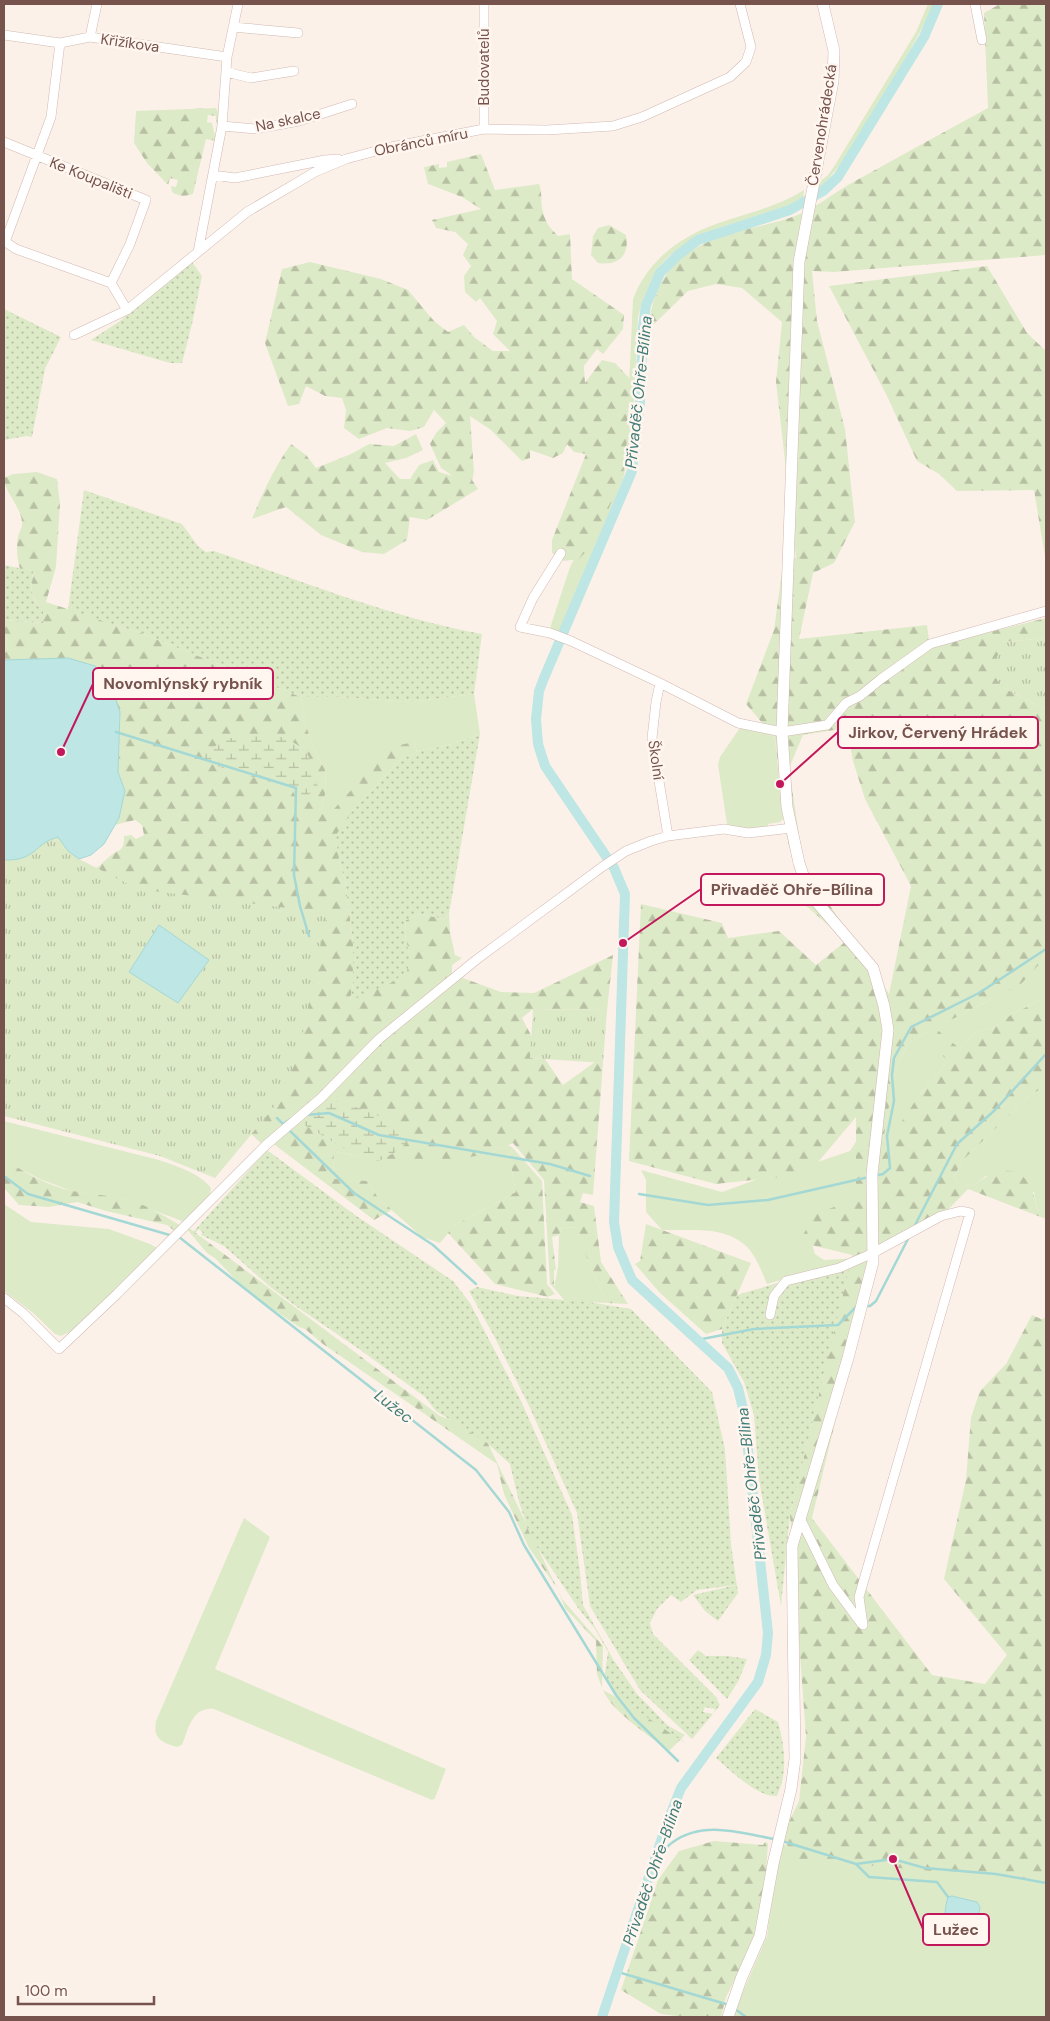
<svg xmlns="http://www.w3.org/2000/svg" width="1050" height="2021" font-family="'DM Sans',sans-serif">
<style>
.grass{fill:#ddeac7}
.forest{fill:url(#forest-firs);fill-rule:evenodd}
.wetland{fill:url(#wetland-marsh)}
.park{fill:url(#park-tufts)}
.garden{fill:url(#garden-dots)}
.water{fill:#bde6e4;stroke:#a4d8d5}
.lines{fill:none;stroke-linecap:round;stroke-linejoin:round}
.stream{stroke:#a4d8d5;stroke-width:2.5}
.canal{stroke:#bde6e4;stroke-width:10}
.minor-casing{stroke:#d1b9b1;stroke-width:10}
.tertiary-casing{stroke:#d1b9b1;stroke-width:12}
.minor{stroke:#fff;stroke-width:9}
.tertiary{stroke:#fff;stroke-width:11}
.labels{text-anchor:middle;stroke-width:5;stroke-linejoin:round;paint-order:stroke}
.street-label{font-size:15px;fill:#77534d;stroke:#fff6f0}
.water-label{font-size:16px;font-style:italic;fill:#407c78;stroke:#fff6f0}
.leader{fill:none;stroke:#c2185b;stroke-width:2}
.callout-dot{fill:#c2185b;stroke:#fff6f0;stroke-width:2}
.callout{fill:#fff6f0;stroke:#c2185b;stroke-width:2}
.callout-label{font-size:16px;text-anchor:middle;font-weight:bold;fill:#77534d}
</style>
<defs>
<pattern id="forest-firs" width="22" height="20" patternUnits="userSpaceOnUse" patternTransform="scale(1.25)"><rect width="22" height="20" fill="#ddeac7"/><path d="M5 1l3.5 6h-7zM16 11l3.5 6h-7z" fill="#b8c0a4"/></pattern>
<pattern id="wetland-marsh" width="20" height="14" patternUnits="userSpaceOnUse" patternTransform="scale(1.25)"><rect width="20" height="14" fill="#ddeac7"/><path d="M1 5h8M5 5V1M11 12h8M15 12V8" fill="none" stroke="#b8c0a4"/></pattern>
<pattern id="park-tufts" width="24" height="20" patternUnits="userSpaceOnUse" patternTransform="scale(1.25)"><rect width="24" height="20" fill="#ddeac7"/><path d="M3 7l-1-3M5 7V3M7 7l1-3M15 17l-1-3M17 17v-4M19 17l1-3" fill="none" stroke="#b8c0a4"/></pattern>
<pattern id="garden-dots" width="8" height="8" patternUnits="userSpaceOnUse" patternTransform="scale(1.25)"><rect width="8" height="8" fill="#ddeac7"/><path d="M2 2h.1M6 6h.1" fill="none" stroke="#b8c0a4" stroke-width="1.8" stroke-linecap="round"/></pattern>
</defs>
<rect width="100%" height="100%" fill="#fcf1e9"/>
<path class="grass" d="M928 4H934C917 41 896 74 875 109 857 138 843 166 818 190L819 182 828 175 835 165 916 32Z
M804 190 803 201 704 233 669 256 659 267 643 299 638 317 634 403 628 460 623 479 560 632 550 628 570 567 582 543 628 405 633 299C640 281 649 268 663 255 706 215 758 219 804 190Z
M474 694 480 734 452 744 417 752 414 742 326 819 321 808 326 791 325 770 315 751 306 726 301 697H339L410 702Z
M745 728C755 729 762 733 772 735L775 738 783 819 780 822 768 824V826C756 828 738 832 727 824L718 765 720 757 739 729Z
M1046 952V998L1012 1014 995 1027 976 1032 960 1049 934 1028 988 1001 1043 960Z
M929 1031 949 1048 948 1061 919 1095 889 1143 883 1141 895 1071 908 1043Z
M1046 1086V1215L1037 1209 1034 1192 986 1176 973 1186 958 1182 954 1177 962 1161 1029 1096Z
M4 1121 159 1160C176 1166 200 1173 211 1188L210 1197 187 1223 124 1199 72 1191 42 1180 16 1167 4 1158Z
M862 1132 866 1210 811 1240 815 1254 824 1260 858 1258 767 1284C762 1272 756 1256 747 1247 725 1225 690 1231 662 1230L646 1212V1180L641 1170 722 1192 769 1175 791 1171 850 1151Z
M508 1145 513 1148 509 1154 516 1192 455 1225 440 1243 422 1237 378 1198 368 1181 333 1180 334 1151 362 1157 488 1154Z
M4 1204 31 1222 109 1229 150 1244 159 1249 78 1328 61 1336 55 1334 33 1313 4 1291Z
M562 1227 578 1228 588 1261 607 1303 565 1301 554 1288 558 1267 559 1236Z
M244 1518 270 1537 215 1669 446 1769 435 1798 432 1800 214 1709C192 1707 189 1728 182 1745L177 1747C161 1742 153 1739 156 1721Z
M779 1844 1046 1867V2017H732L767 1936Z"/>
<path class="forest" d="M1000 4H1046V255L834 272 812 271 817 321 845 429 855 522 834 563 813 573 799 639 927 625 930 647 1046 618V638L1004 642V688L1046 710V952L1043 960 1021 984 935 1028 960 1049 976 1032 995 1027 1012 1014 1046 998V1086L1029 1096 962 1161 954 1177 958 1182 973 1186C1006 1160 1031 1167 1037 1209L1046 1215V1219L968 1189 938 1220 875 1257 812 1518 932 1675 985 1684 1007 1655 944 1579 966 1480 971 1417 980 1391 1006 1364 1032 1315 1041 1319 1046 1318V1881L797 1859 784 1840 789 1822 799 1801 806 1737 790 1515 852 1255 799 1242 815 1214 856 1199V1117L808 1174 716 1184 629 1161 641 904 722 923 728 938 779 931 816 965 846 941 803 903 786 833 775 738 746 704 774 630 782 571 796 557 776 382 782 322 742 288 716 284 688 291 647 331C652 304 657 280 679 260 712 231 756 230 795 216 814 209 831 195 848 185 894 159 941 134 988 108L984 13ZM847 728 853 761 865 799 911 886 889 994 851 936 804 868 789 768 803 735ZM929 1031 948 1048 943 1056 948 1061 919 1095 888 1143 883 1141 895 1071 908 1043Z
M216 108 220 116 221 124 216 123V116L208 115 207 122 212 123 216 141 206 139 193 194C185 196 180 197 172 192L171 186 176 187 178 180 170 178 168 185 147 163 134 143 136 111Z
M481 154 495 190 539 184C543 194 540 203 543 212 545 222 551 229 558 236L570 234 572 279 624 315 623 329 603 354 597 349 584 366 585 383 602 360 615 363 633 382 623 477 592 545 579 559 564 561 552 553V540L586 454 574 452 567 444 563 453 553 458 530 450V458L522 461 491 430 470 416 474 472 472 480 478 489 427 520 410 517 407 540 384 554 362 552 321 535 286 507 252 519C263 492 274 468 291 444L306 455 316 468 351 454 369 444 394 446 416 434 423 450 406 458 385 463 400 479H410L419 465 433 460 439 472 453 476 441 468 430 444 436 433 446 423 434 410 424 427 410 431 387 428 359 439 344 428 346 410 342 398 325 396 306 386 299 404 288 406 265 343 282 269 310 262 381 279 408 290 434 321 448 332 464 325 474 337 493 351H510L493 334 497 321 480 298 476 302 465 292 464 276 471 266 463 255 468 244 455 232 436 228 432 220 481 209 462 197 428 184 424 167 439 164V168L447 167V162Z
M609 225 626 235C630 256 618 266 598 263L591 255 593 236 598 228Z
M987 266 1027 333 1046 351V563L1034 490 957 491 939 474 917 461 886 394 829 286Z
M37 472 57 479 60 504 56 567 46 602 138 632 301 697 306 726 315 751 325 770 326 791 321 808 326 818 362 778 395 746 414 742 417 752 401 759 352 811 339 861 345 880 353 942V983L350 1001 410 959 405 934 406 920 421 914 444 919 449 914 450 932 455 955 462 958 452 965V974L501 992 534 993 613 955 607 1010 533 1009 522 1018 532 1037 531 1058 545 1059 563 1085 595 1062 603 1063 593 1195 583 1193 580 1202 594 1206 601 1262 628 1304 607 1303 588 1261 577 1228 562 1227 559 1235 552 1237 556 1270H554V1288L550 1284 544 1180 513 1143 488 1154 451 1160 382 1161 334 1151 333 1179 368 1181 378 1198 392 1210 374 1220 275 1145 262 1144 251 1134 257 1126 280 922 4 860H19L46 840 68 851 89 871C103 865 99 865 109 857 119 848 124 853 124 836L131 835 136 839 144 835 142 825 135 820 115 825 119 818 125 791 118 772 120 712 11 661 4 660V620L43 623 40 607 31 593 33 571 20 569C17 559 16 547 18 537 19 532 23 526 22 522 21 507 4 491 4 478L13 474Z
M513 1148 542 1181 547 1284 555 1294 548 1297 495 1284 448 1233 455 1225 516 1192 509 1154Z
M4 1158C24 1173 48 1186 73 1191 90 1194 107 1195 123 1199 145 1203 164 1216 183 1227L177 1233 167 1225 106 1211 77 1202 49 1207 19 1205 4 1188Z
M180 1221 440 1416 482 1431 557 1588 562 1599 603 1646 602 1688 597 1674 596 1641 565 1608 557 1588 529 1548 504 1494 497 1464 323 1344 305 1329 299 1327 245 1290 216 1259 207 1253Z
M646 1224 751 1263 722 1329 706 1334 660 1293 635 1264 640 1261Z
M603 1690 685 1735 669 1751C651 1737 611 1711 603 1690Z
M714 1841 763 1845 765 1842 768 1843 764 1903 756 1937 726 1997 721 2017H685L661 2014 621 1990 658 1880 679 1851Z"/>
<path class="wetland" d="M275 735C308 746 312 755 318 788L298 802 292 789 201 761 206 751 230 738Z
M333 1101C358 1107 394 1116 407 1141L401 1149 379 1161H366L294 1119 301 1110Z"/>
<path class="park" d="M1046 638V710L1004 688 990 672 1004 642Z
M58 837 68 851 79 859 138 889 327 913 298 1057 274 1107 215 1178 160 1156 4 1116V860C37 861 33 844 58 837Z
M533 1009 607 1010 603 1063 530 1058Z"/>
<path class="garden" d="M192 262 202 276 192 324 182 363H170L91 340 120 321Z
M4 309 61 337 45 369 32 437 27 436 4 440Z
M84 490 182 524 198 546 206 552 214 551C302 581 390 617 482 634L474 694 410 702 339 697H301L138 632 68 610Z
M4 565 33 571C31 593 29 594 43 610V623L4 620Z
M480 734 449 914 444 919 421 914 406 920 405 934 410 959 407 971 391 983 350 1001 353 983V942L345 880 339 861 336 835 352 811 401 759 417 752 452 744Z
M267 1150 355 1215 453 1281 470 1303 521 1401 572 1515 580 1572 583 1605 613 1659 637 1694 685 1743 614 1695 605 1673 608 1652 595 1629 578 1608 531 1538 519 1502 510 1464 486 1442 436 1411 425 1397 359 1349 297 1307 269 1286 224 1246 201 1235 203 1233 199 1229 195 1233 193 1232Z
M851 1261 790 1515 781 1606 759 1479 754 1415 744 1382 722 1343V1329L737 1295Z
M477 1287 518 1296 589 1302 631 1309 712 1392 725 1449 731 1544 738 1593 718 1621 705 1611 693 1595 736 1585 697 1590 681 1602 671 1595 657 1609 650 1623 653 1634 716 1697 720 1705 714 1713 715 1709 705 1707 703 1712 713 1714 692 1739 640 1690 590 1606 577 1513 530 1408 494 1336 469 1291Z
M698 1650 706 1656H728L747 1659 739 1680 727 1699 689 1660Z
M755 1709 778 1722C785 1747 788 1772 777 1796 757 1797 731 1771 716 1758Z"/>
<path class="water" d="M68 658 95 666 111 686 120 712 118 772 125 791 119 818 104 844 91 855 79 859 68 851 58 837C33 844 37 861 4 860V660Z
M159 925 209 960 178 1003 129 972Z
M952 1896 977 1902 980 1907 978 1919C966 1922 961 1928 949 1927 943 1916 945 1908 948 1897Z"/>
<g class="lines">
<path class="stream" d="M116 732 296 788 294 875 300 906 309 936
M306 1115 329 1113 379 1135 550 1164 590 1176
M277 1118 283 1124 295 1116
M289 1130 354 1193 433 1245 476 1284
M4 1176 28 1194 173 1236
M874 1176 883 1174 890 1168 887 1136 894 1101 892 1075 894 1058 911 1027 979 993 1046 949
M639 1194 708 1205 768 1200 869 1177
M914 1227 957 1144 995 1110 1046 1054
M179 1237 476 1470 509 1512 524 1545 616 1695 634 1718 678 1761
M866 1306H870L876 1301 909 1237
M697 1340 754 1329 838 1325 858 1305
M782 1841 856 1864 893 1859 925 1868 996 1874 1046 1883
M656 1859C662 1853 667 1846 673 1842 703 1820 741 1833 774 1839
M856 1864 869 1877 937 1882 948 1897
M618 1972 729 2005
M735 2009 746 2017"/>
<path class="canal" d="M602 2017 667 1823 681 1788 758 1682 766 1655 768 1633 744 1413 738 1388 728 1368 632 1280 618 1247 614 1222 625 894 614 868 545 766 538 744 536 719 539 691 544 678 632 471 640 402 643 327 646 305 660 273 678 255 698 240 790 210 823 191 838 177 924 37 938 4"/>
<defs>
<path id="minor" d="M975 4 982 40
M233 27 298 33
M4 35 60 43 90 37 227 57 238 4
M90 37 97 4
M226 72 251 78 294 71
M222 126 256 129 299 121 352 104
M484 129V4
M4 142 146 200 130 244 111 283
M213 175 235 178 325 160 338 159
M4 241 16 249 111 283 127 310
M5 242 51 117 60 43
M198 252 222 126 227 57
M74 335 127 310 247 212 315 172 346 159 391 147 484 129 547 130 613 126 642 117 730 77 746 62 751 47 740 4
M561 553 533 598 520 627 550 633 571 641 660 683 738 723 782 732 827 725 846 703 860 696 881 679 930 644 1046 611
M660 683 656 702 652 738 668 836
M4 1298 23 1313 59 1349 117 1294 266 1145 321 1098 379 1039 476 960 602 867 626 851 651 841 668 836 724 829 748 833 792 828
M770 1315 774 1296 786 1281 839 1268 873 1253 941 1216 961 1211 970 1213 859 1597 863 1625
M800 1518 833 1585 861 1623"/>
<path id="tertiary" d="M728 2017 741 1979 760 1936 773 1864 791 1789 795 1759 792 1546 848 1358 873 1262 872 1174 888 1030 884 1006 873 968 809 893 799 863 787 807 782 732 799 262 833 81 834 51 823 4"/>
</defs>
<use href="#minor" class="minor-casing"/>
<use href="#tertiary" class="tertiary-casing"/>
<use href="#minor" class="minor"/>
<use href="#tertiary" class="tertiary"/>
</g>
<g class="labels">
<g class="street-label">
<text transform="translate(130 43) rotate(8)" y="5">Křižíkova</text>
<text transform="translate(484 67) rotate(-90)" y="5">Budovatelů</text>
<text transform="translate(288 120) rotate(-12)" y="5">Na skalce</text>
<text transform="translate(822 125) rotate(-81)" y="5">Červenohrádecká</text>
<text transform="translate(421 142) rotate(-11)" y="5">Obránců míru</text>
<text transform="translate(91 178) rotate(22)" y="5">Ke Koupališti</text>
<text transform="translate(656 760) rotate(82)" y="5">Školní</text>
</g>
<g class="water-label">
<text transform="translate(638 392) rotate(-84)" y="6">Přivaděč Ohře-Bílina</text>
<text transform="translate(394 1406) rotate(38)" y="6">Lužec</text>
<text transform="translate(751 1484) rotate(-97)" y="6">Přivaděč Ohře-Bílina</text>
<text transform="translate(652 1872) rotate(-71)" y="6">Přivaděč Ohře-Bílina</text>
</g>
</g>
<path class="leader" d="M61 752L93 684M780 784L838 732M623 943L701 889M893 1859L923 1929"/>
<g class="callout-dot">
<circle cx="61" cy="752" r="5"/>
<circle cx="780" cy="784" r="5"/>
<circle cx="623" cy="943" r="5"/>
<circle cx="893" cy="1859" r="5"/>
</g>
<g class="callout">
<rect x="93" y="668" width="180" height="31" rx="5"/>
<rect x="838" y="717" width="200" height="31" rx="5"/>
<rect x="701" y="874" width="183" height="31" rx="5"/>
<rect x="923" y="1914" width="66" height="31" rx="5"/>
</g>
<g class="callout-label">
<text x="183" y="689">Novomlýnský rybník</text>
<text x="938" y="738">Jirkov, Červený Hrádek</text>
<text x="792" y="895">Přivaděč Ohře-Bílina</text>
<text x="956" y="1935">Lužec</text>
</g>
<rect width="1050" height="2021" fill="none" stroke="#77534d" stroke-width="10"/>
<path d="M18 1996v8h136v-8" fill="none" stroke="#77534d" stroke-width="2.5"/>
<text x="25" y="1996" font-size="15" fill="#77534d" stroke="#fff6f0" stroke-width="4" paint-order="stroke">100 m</text>
</svg>
